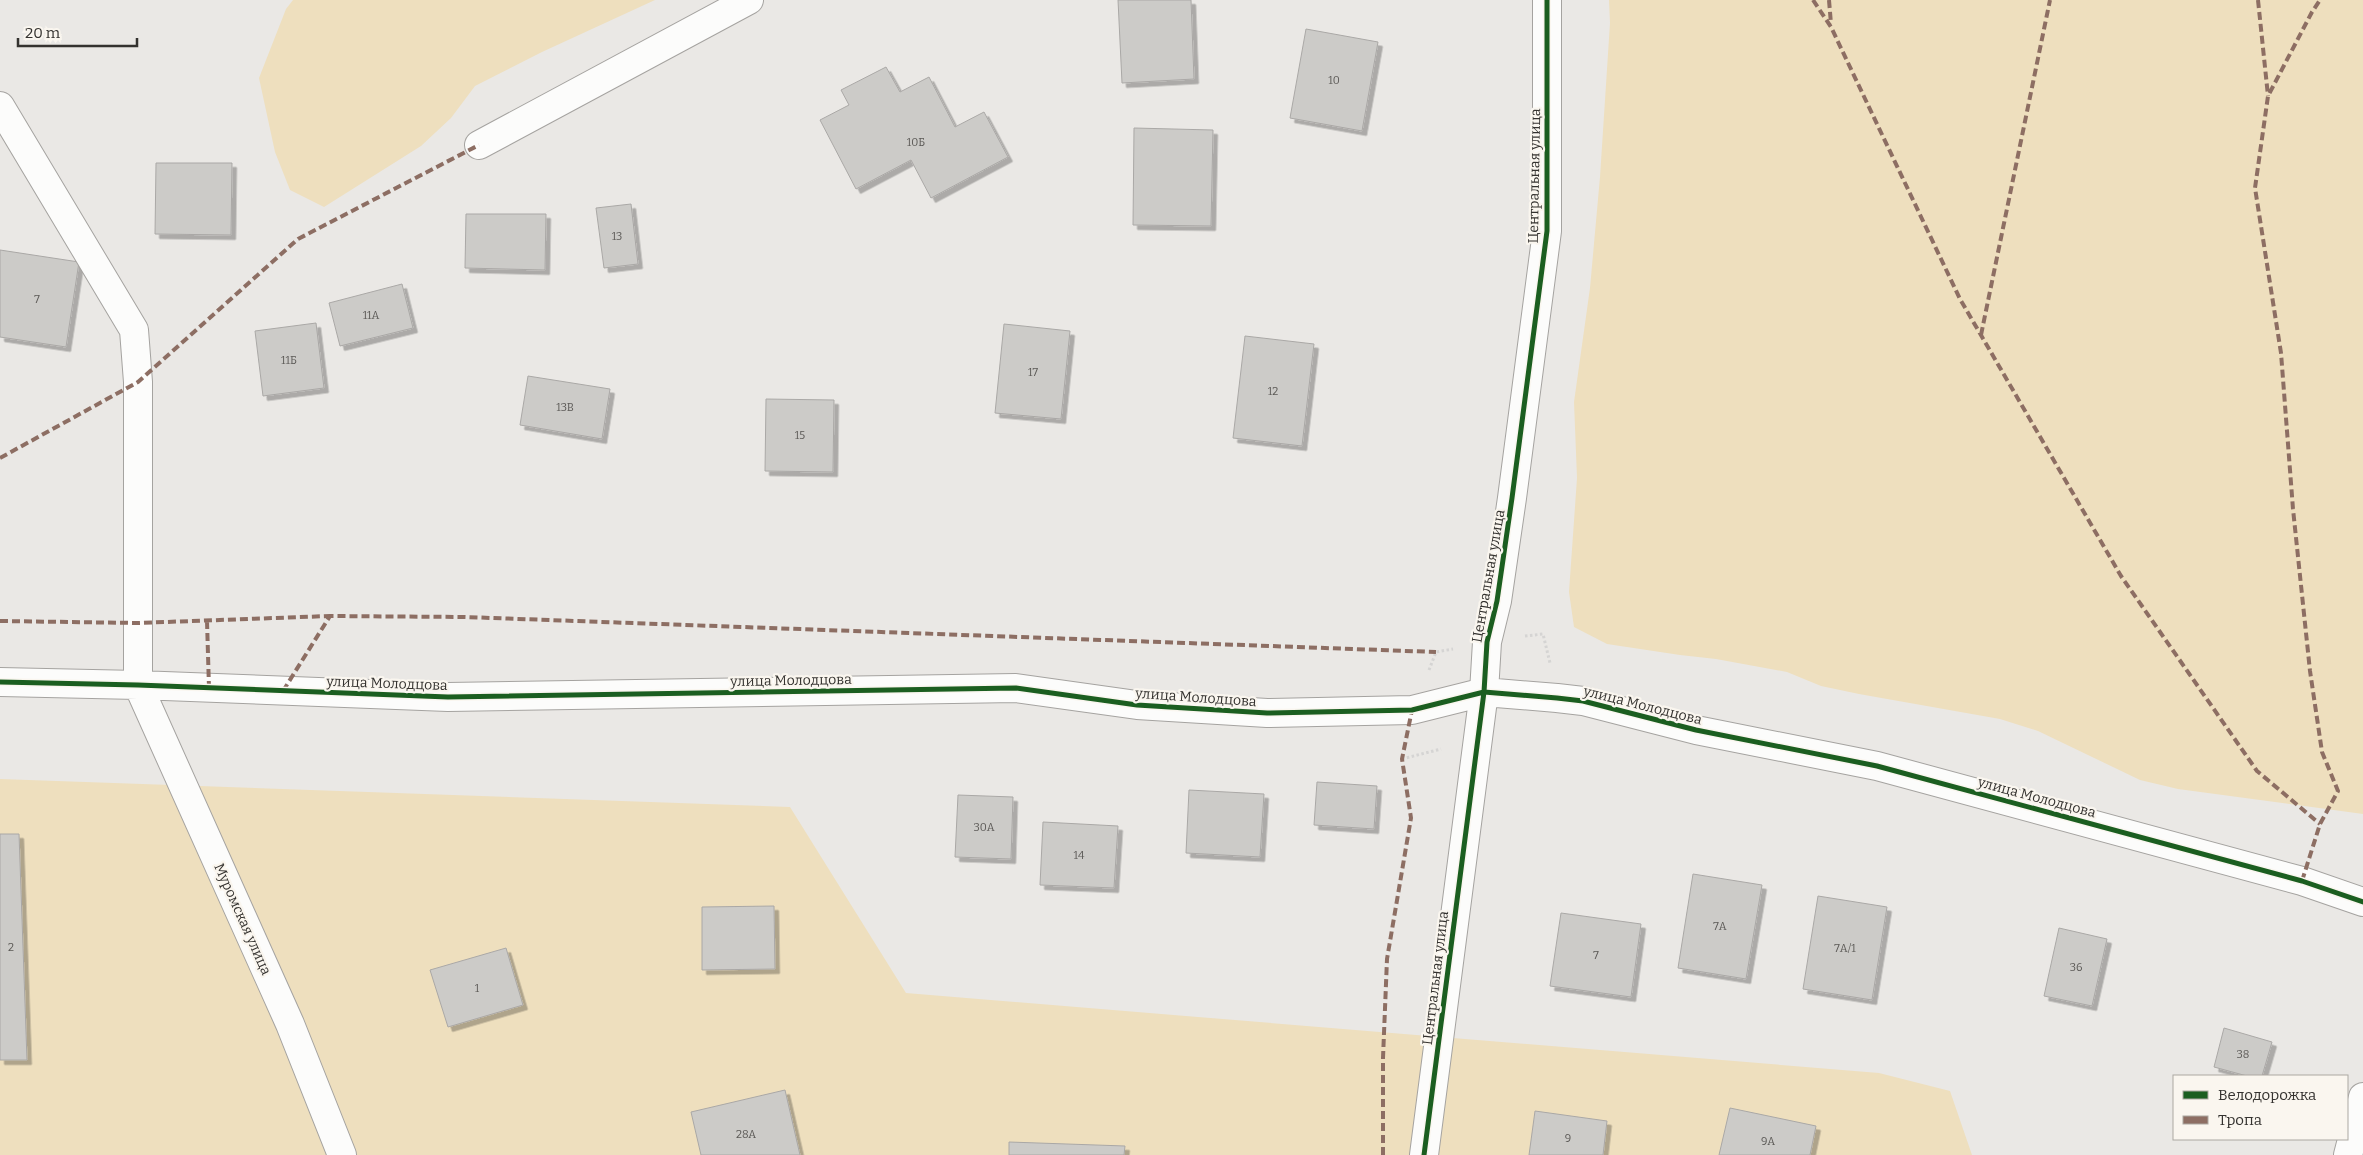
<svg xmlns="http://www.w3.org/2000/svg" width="2363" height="1155" font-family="Bitter,serif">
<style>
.green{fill:#eedfbe}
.building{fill:#cccbc8;stroke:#aaa8a6;filter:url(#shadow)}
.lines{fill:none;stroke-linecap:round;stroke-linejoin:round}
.minor-casing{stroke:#a5a3a0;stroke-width:30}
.path{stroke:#d5d4d3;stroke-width:3;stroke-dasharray:2.5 2.5;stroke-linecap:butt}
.minor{stroke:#fcfcfb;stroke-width:28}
.quiet{stroke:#8d6e63;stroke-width:4;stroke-dasharray:8 4;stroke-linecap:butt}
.cycleway-casing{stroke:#faf6ef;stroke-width:8}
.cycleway{stroke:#1b5e20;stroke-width:5}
.labels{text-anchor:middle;stroke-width:4.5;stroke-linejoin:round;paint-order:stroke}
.number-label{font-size:11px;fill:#5a5855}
.street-label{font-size:14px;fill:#34322f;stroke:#faf6ef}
</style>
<defs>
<filter id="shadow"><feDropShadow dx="4.5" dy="4.5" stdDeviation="0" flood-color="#0004"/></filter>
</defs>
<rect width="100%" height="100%" fill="#eae8e5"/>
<path class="green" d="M293 0H655L542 52 475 86 451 118 421 146 324 207 290 190 275 152 259 78 286 9Z
M1609 0H2363V814L2178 789 2140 780 2038 731 2000 719 1859 694 1821 686 1787 672 1716 659 1680 655 1607 644 1574 627 1569 592 1577 478 1574 402 1590 288 1600 177 1610 23Z
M0 779 790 807 906 993 1879 1073 1950 1091 1972 1155H0Z"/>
<path class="building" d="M1118 0H1191L1194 79 1122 83Z
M1306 29 1378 42 1362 131 1290 118Z
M886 67 900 92 929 77 955 127 984 112 1008 157 931 198 911 160 856 189 820 120 849 105 841 90Z
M1134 128 1213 130 1211 226 1133 225Z
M156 163H232L231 235 155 234Z
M631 204 638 264 604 268 596 208Z
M466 214H546L545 270 465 268Z
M0 250 79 262 66 347 0 337Z
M402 284 413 328 340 346 329 303Z
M316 323 324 388 263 396 255 331Z
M1004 324 1070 331 1061 419 995 413Z
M1245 336 1314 344 1302 446 1233 438Z
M528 376 610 389 602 439 520 425Z
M766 399 834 400 833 472 765 471Z
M1317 782 1377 786 1374 829 1314 825Z
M1189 790 1264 794 1260 857 1186 853Z
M958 795 1013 797 1011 859 955 857Z
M1043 822 1118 826 1114 888 1040 885Z
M0 834H19L27 1060H0Z
M1693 874 1762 885 1746 979 1678 968Z
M1818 896 1887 907 1872 1000 1803 989Z
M774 906 775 969 702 970V907Z
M1561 913 1641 924 1631 997 1550 986Z
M2059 928 2107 939 2092 1006 2044 996Z
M506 948 523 1005 448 1027 430 970Z
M2224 1028 2272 1042 2262 1076H2247L2214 1067Z
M785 1090 800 1155H701L691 1112Z
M1730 1108 1816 1126 1810 1155H1719Z
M1535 1111 1607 1121 1603 1155H1529Z
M1009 1142 1125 1146 1124 1155H1009Z"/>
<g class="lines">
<defs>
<path id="minor" d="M0 106 134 330 138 382V685L290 1024 342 1155
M479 145 749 0
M0 682 138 685 448 697 1016 688 1137 705 1267 713 1412 710 1484 692 1557 698 1583 701 1696 730 1877 766 2302 881 2363 902
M1424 1155 1484 692 1487 642 1497 601 1512 498 1547 231V0
M2348 1155 2363 1097"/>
</defs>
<use href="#minor" class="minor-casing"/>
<path class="path" d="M1525 636 1543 634 1550 663
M1429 670 1436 652 1453 649
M1402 759 1441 749"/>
<use href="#minor" class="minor"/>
<path class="quiet" d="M1813 0 1831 27 1960 299 2121 576 2257 771 2320 824
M1829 0 1831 24
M2258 0 2268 96
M1981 335 2050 0
M0 458 138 382 298 239 479 145
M0 621 138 623 330 616
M207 621 209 688
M283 691 330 616 465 617 1436 652
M2302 881 2320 824 2338 791 2322 752 2310 671 2293 509 2281 353 2255 188 2268 96 2312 12 2320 0
M1383 1155V1058L1387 959 1411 818 1402 759 1412 710"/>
<defs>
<path id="cycleway" d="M0 682 138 685 448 697 1016 688 1137 705 1267 713 1412 710 1484 692 1557 698 1583 701 1696 730 1877 766 2302 881 2363 902
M1424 1155 1484 692 1487 642 1497 601 1512 498 1547 231V0"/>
</defs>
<use href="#cycleway" class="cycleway-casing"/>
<use href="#cycleway" class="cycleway"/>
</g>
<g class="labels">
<g class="number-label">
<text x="1334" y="84">10</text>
<text x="916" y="146">10Б</text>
<text x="617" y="240">13</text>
<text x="37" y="303">7</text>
<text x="371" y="319">11А</text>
<text x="289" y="364">11Б</text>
<text x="1033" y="376">17</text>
<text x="1273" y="395">12</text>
<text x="565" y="411">13В</text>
<text x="800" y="439">15</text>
<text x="984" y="831">30А</text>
<text x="1079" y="859">14</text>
<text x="1720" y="930">7А</text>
<text x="11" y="951">2</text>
<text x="1845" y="952">7А/1</text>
<text x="1596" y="959">7</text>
<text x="2076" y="971">36</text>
<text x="477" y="992">1</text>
<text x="2243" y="1058">38</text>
<text x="746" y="1138">28А</text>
<text x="1568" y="1142">9</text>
<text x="1768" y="1145">9А</text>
</g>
<g class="street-label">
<text transform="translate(1534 176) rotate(-89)" y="5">Центральная улица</text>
<text transform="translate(1488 576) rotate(-80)" y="5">Центральная улица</text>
<text transform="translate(791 680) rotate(-1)" y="5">улица Молодцова</text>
<text transform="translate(387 683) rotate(2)" y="5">улица Молодцова</text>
<text transform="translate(1196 697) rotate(4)" y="5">улица Молодцова</text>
<text transform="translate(1643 705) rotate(14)" y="5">улица Молодцова</text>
<text transform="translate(2037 797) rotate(15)" y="5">улица Молодцова</text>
<text transform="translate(243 919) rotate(66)" y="5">Муромская улица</text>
<text transform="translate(1435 978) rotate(-83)" y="5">Центральная улица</text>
</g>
</g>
<rect x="2173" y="1075" width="175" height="65" fill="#faf6ef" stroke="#aba8a2"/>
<rect x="2183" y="1091" width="25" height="8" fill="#1b5e20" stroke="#aba8a2"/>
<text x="2218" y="1100" font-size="15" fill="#34322f">Велодорожка</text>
<rect x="2183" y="1116" width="25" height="8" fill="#8d6e63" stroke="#aba8a2"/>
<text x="2218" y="1125" font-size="15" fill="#34322f">Тропа</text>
<path d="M18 38v8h119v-8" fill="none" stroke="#34322f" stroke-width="2.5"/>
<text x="25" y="38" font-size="15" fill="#34322f" stroke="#faf6ef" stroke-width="4" paint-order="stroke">20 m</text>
</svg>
